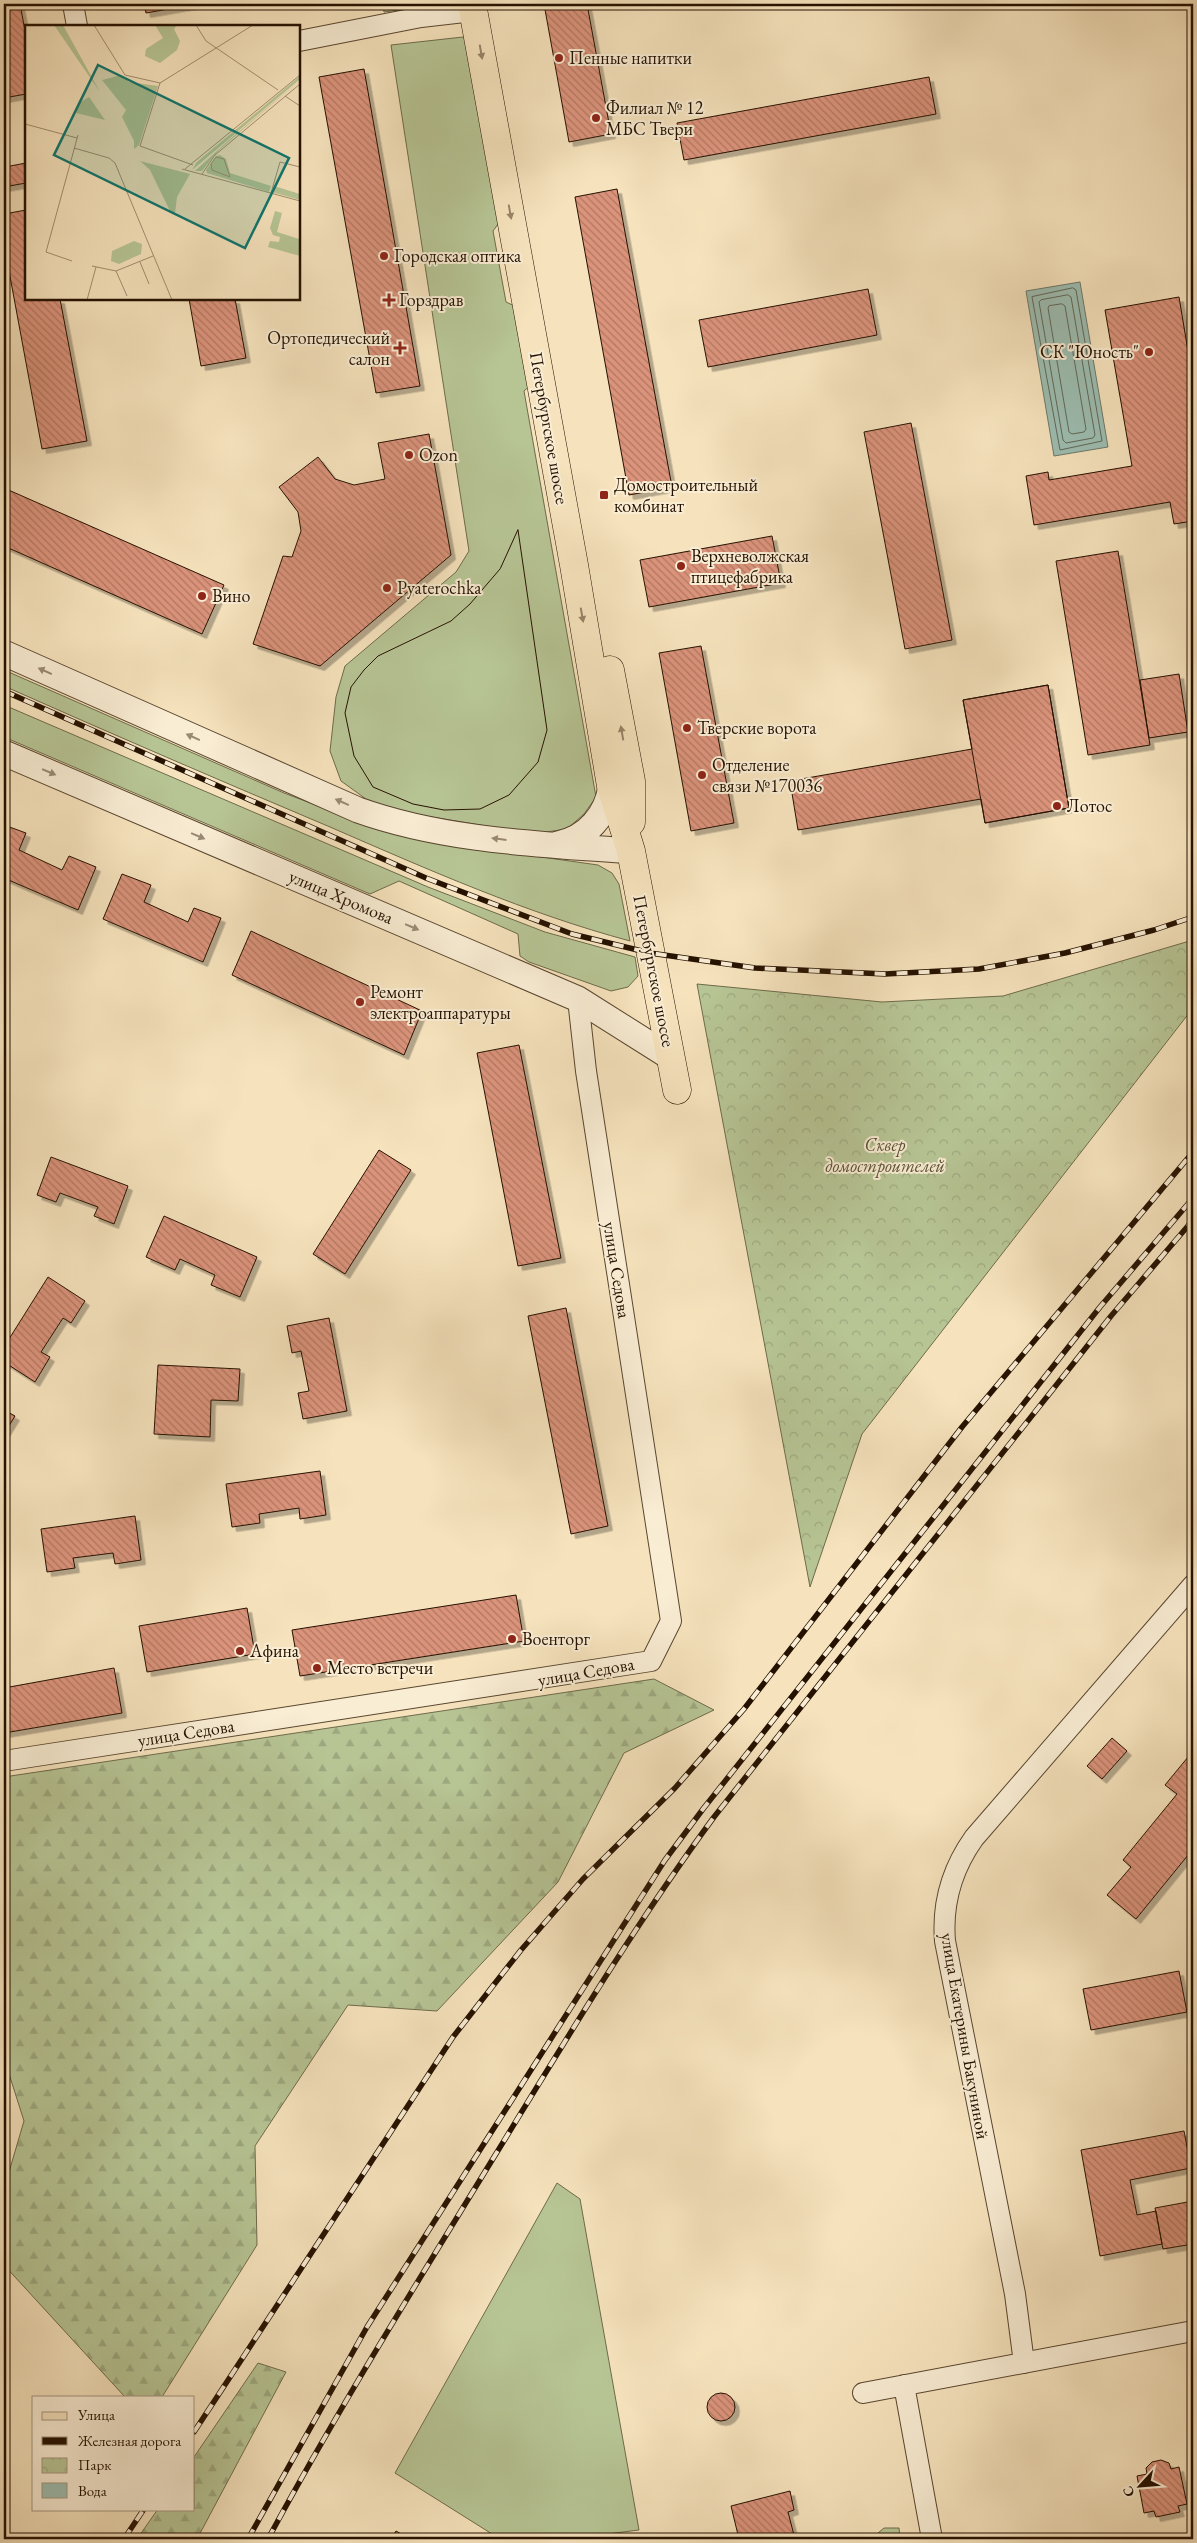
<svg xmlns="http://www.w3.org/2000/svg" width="1197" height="2543" font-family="'EB Garamond',serif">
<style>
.grass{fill:#b7c595;stroke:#6e6b4a}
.forest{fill:url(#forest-firs);stroke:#6e6b4a}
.park{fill:url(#park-crowns);stroke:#6e6b4a}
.water{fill:#9dbeb2;stroke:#6d796b}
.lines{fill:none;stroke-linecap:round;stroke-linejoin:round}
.shore{stroke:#616859;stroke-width:1}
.building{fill:url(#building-back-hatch);stroke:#251100;filter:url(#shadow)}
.minor-casing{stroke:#59462f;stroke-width:22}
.tertiary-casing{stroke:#59462f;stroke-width:27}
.primary-casing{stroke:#251100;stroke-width:29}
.minor{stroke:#f9edd4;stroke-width:20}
.tertiary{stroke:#f9edd4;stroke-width:25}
.primary{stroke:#f6e3bd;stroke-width:28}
.tram{stroke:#251100;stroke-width:1}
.rail-casing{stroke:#251100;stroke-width:5.5}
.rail{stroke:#f9edd4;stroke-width:4;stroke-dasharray:11;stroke-linecap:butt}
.oneway{fill:#988468}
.oneway2{fill:#9a8a75}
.poi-dot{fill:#8f2418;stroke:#f9edd4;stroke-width:2}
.labels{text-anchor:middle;stroke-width:4;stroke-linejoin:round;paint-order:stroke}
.poi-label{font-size:18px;fill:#251100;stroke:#f9edd4;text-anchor:start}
.street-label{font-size:18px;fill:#251100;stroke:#f9edd4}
.park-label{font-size:18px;font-style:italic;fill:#585034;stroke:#f9edd4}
.inset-road{fill:none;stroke:#a28f71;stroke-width:1}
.view{fill:#0f766e;fill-opacity:0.15;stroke:#0f766e;stroke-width:2.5}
.inset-edge{fill:none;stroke:#251100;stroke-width:2.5}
</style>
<defs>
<pattern id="forest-firs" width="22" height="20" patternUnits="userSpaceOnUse" patternTransform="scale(1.25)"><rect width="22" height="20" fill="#b7c595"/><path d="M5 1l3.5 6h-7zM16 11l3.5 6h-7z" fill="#9da87f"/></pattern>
<pattern id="park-crowns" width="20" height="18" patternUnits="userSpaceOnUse" patternTransform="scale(1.25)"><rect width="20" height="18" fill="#b7c595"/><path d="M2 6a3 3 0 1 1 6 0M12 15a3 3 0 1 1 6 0" fill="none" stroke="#9da87f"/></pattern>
<pattern id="building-back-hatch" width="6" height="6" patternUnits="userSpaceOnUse" patternTransform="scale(1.25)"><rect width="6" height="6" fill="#db937b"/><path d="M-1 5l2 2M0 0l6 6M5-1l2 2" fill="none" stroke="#b17762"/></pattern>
<filter id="shadow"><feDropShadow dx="4.5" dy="4.5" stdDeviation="0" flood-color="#0004"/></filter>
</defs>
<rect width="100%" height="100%" fill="#f6e3bd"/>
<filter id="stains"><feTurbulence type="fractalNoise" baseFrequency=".004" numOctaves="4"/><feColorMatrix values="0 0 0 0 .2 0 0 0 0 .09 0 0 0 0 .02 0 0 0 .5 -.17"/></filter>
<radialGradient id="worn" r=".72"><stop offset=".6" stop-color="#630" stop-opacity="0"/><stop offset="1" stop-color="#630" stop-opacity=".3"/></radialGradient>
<path class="grass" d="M383 4H445L384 12Z
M472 36 504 216 493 231 506 302 521 309 535 381 524 391 596 797 584 814 567 829 546 832 511 830 401 812 366 799 341 781 330 751 336 697 345 666 456 572 469 551 391 45Z
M4 670 284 793 363 823 428 841 598 865 612 873 619 884 630 941C526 913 429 870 330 827 221 781 112 734 4 686Z
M4 705 428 887 545 932 635 957 638 976 628 987 611 991 529 962 520 956 518 934 399 881 370 894 4 737Z
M557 2183 580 2199 639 2530 567 2539H500L395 2473Z
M884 2528H899L900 2539H871Z"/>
<path class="forest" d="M654 1679 714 1710 624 1753 558 1882 437 2011 348 2005 255 2146 257 2245 162 2397H125L4 2265V2189L24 2121 4 2058V1777Z
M258 2363 286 2372 197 2539H137L158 2509H194V2457Z"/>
<path class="park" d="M1193 940V1008L862 1434 810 1587 697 984 882 1002 1003 996Z"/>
<path class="water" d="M1080 282 1108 447 1054 456 1026 291Z"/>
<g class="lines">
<path class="shore" d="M1073 288 1076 290 1102 441 1060 450 1032 297Z
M1068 295 1071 297 1095 435 1093 438 1066 443 1063 440 1039 302 1041 300Z
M1062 304 1065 306 1086 429 1084 432 1072 434 1069 432 1048 308 1049 306Z"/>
</g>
<path class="building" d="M4 4H20L26 36V94L4 98Z
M144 4H197L146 13Z
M544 4H587L611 134 569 142Z
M364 69 420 386 376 393 319 77Z
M929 77 936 114 684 160 677 123Z
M4 160 5 167 26 163V183L4 187Z
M617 189 672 487 629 495 575 197Z
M26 210V299H60L87 441 42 449 4 244V214Z
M868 289 877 335 708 367 699 320Z
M1179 297 1193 381V521L1174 524 1170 502 1034 525 1026 476 1048 472 1049 480 1132 466 1105 310Z
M189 299H235L246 358 201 366Z
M911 423 952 640 905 649 864 432Z
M429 434 451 555 320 666 253 644 283 556 292 557 301 531 298 512 279 487 318 457 335 479 354 485 385 479 378 443Z
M4 488 224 585 202 634 4 546Z
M772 536 781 583 649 607 640 560Z
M1118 551 1150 745 1088 755 1056 561Z
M701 646 734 823 691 831 659 653Z
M1179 674 1188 732 1149 738 1140 680Z
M1048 685 1069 808 985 823 981 799 798 830 790 781 972 749 963 700Z
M1048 685 1069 808 985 823 963 700Z
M4 825 26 833 19 850 62 870 69 856 96 867 78 910 4 878Z
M122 874 151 885 144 902 188 922 194 908 221 918 203 962 103 919Z
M251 931 422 1011 404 1055 232 975Z
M519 1045 561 1258 518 1266 477 1053Z
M379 1150 411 1170 345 1274 313 1254Z
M51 1157 128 1186 114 1224 94 1216 98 1207 60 1193 56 1202 37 1195Z
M164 1216 257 1257 240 1297 211 1285 215 1275 180 1259 175 1270 146 1257Z
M48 1277 85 1301 71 1323 63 1318 41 1352 50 1357 35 1382 4 1362V1347Z
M566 1308 608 1526 571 1534 528 1316Z
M329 1318 347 1411 303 1419 298 1393 309 1391 301 1351 292 1353 287 1326Z
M158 1365 240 1369 238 1401 211 1400 210 1437 154 1434Z
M4 1410 15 1416 4 1434Z
M320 1471 326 1515 300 1519 299 1508 259 1514 260 1523 232 1527 226 1484Z
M135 1516 141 1560 115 1564 113 1553 73 1558 75 1568 47 1572 41 1529Z
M516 1595 524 1641 300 1676 292 1630Z
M247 1608 255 1654 147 1672 139 1626Z
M114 1668 122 1713 4 1733V1688Z
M1112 1738 1127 1751 1102 1779 1087 1766Z
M1193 1751V1849L1136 1919 1107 1895 1131 1867 1123 1860 1177 1794 1165 1785Z
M1179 1971 1187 2012 1091 2030 1083 1989Z
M1184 2131 1191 2168 1130 2180 1137 2215 1156 2211 1162 2244 1100 2256 1081 2150Z
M1193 2201V2244L1163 2249 1155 2208Z
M707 2407a14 14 0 1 1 28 0a14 14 0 1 1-28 0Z
M1161 2460 1169 2463 1171 2469 1179 2467 1187 2504 1178 2506 1180 2512 1156 2517 1154 2511 1144 2513 1137 2476 1147 2474 1146 2468 1152 2462Z
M790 2491 794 2510 788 2512 795 2539H739L731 2506Z
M396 2531 410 2539H391Z"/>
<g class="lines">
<defs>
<path id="minor" d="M73 4 77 26
M299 41 421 17 473 11
M4 1761 651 1661 671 1621 586 1071 578 999
M1024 2363 1015 2294 945 1941C942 1904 952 1869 974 1838L1193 1585
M904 2385 932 2539
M863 2393 1193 2331"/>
<path id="tertiary" d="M4 653 358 810C445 841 540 844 631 851
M4 753 578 999 670 1057
M558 844C587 838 607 815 611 786"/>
<path id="primary" d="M472 4 574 565 611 786 631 851 677 1090
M610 670 631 781V822"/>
</defs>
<use href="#minor" class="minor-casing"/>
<use href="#tertiary" class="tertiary-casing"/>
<use href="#primary" class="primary-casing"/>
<use href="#minor" class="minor"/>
<use href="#tertiary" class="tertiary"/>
<use href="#primary" class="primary"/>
<path class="tram" d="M518 530 547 730 538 762 509 795 480 809 444 810 413 804 373 787 354 756 345 713 351 687 364 670 378 656 451 621 470 604 500 569Z"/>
<defs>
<path id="rail" d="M4 691 426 878 572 934 650 953 755 968 885 974 979 969 1065 953 1154 930 1193 917
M194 2432 453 2037 521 1950 583 1879 675 1788 744 1709 962 1427 1193 1152
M124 2539 144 2509
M248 2539 367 2327 665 1860 703 1809 1100 1307 1193 1198
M268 2539C338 2409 417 2283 494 2157 564 2043 634 1926 714 1817L1111 1316 1193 1220"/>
</defs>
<use href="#rail" class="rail-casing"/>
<use href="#rail" class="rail"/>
</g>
<defs><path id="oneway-solid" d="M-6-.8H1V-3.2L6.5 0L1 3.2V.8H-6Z" transform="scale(1.25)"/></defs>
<g class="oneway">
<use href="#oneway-solid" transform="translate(481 52) rotate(80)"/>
<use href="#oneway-solid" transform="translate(510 212) rotate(80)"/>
<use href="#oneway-solid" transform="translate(582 615) rotate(80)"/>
<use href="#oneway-solid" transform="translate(622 733) rotate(-100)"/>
</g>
<g class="oneway2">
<use href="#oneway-solid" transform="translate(45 671) rotate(-156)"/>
<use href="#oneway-solid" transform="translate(193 737) rotate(-156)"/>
<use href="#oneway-solid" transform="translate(49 772) rotate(23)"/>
<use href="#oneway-solid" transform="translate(342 802) rotate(-156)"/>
<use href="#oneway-solid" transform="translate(198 836) rotate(23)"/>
<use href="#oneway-solid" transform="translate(499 839) rotate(-173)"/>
<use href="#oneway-solid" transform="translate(412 927) rotate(23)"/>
</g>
<g class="poi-dot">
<circle cx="559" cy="58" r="5"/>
<circle cx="596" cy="118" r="5"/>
<circle cx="384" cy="256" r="5"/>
<path d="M386.5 292.5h5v5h5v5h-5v5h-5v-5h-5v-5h5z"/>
<path d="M397.5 340.5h5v5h5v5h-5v5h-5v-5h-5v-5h5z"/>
<circle cx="1149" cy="352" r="5"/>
<circle cx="409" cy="455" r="5"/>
<rect x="599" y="490" width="10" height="10" rx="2.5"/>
<circle cx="681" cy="566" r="5"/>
<circle cx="387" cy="588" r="5"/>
<circle cx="202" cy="596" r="5"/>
<circle cx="687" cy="728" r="5"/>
<circle cx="702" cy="775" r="5"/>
<circle cx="1057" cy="806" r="5"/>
<circle cx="360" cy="1002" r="5"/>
<circle cx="512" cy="1639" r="5"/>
<circle cx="240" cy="1651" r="5"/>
<circle cx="317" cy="1668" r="5"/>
</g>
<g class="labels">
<g class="poi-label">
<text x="569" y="64">Пенные напитки</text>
<text x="606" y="114">Филиал № 12<tspan x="606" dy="21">МБС Твери</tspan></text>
<text x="394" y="262">Городская оптика</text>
<text x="399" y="306">Горздрав</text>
<text x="390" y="344" text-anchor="end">Ортопедический<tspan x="390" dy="21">салон</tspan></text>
<text x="1139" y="358" text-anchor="end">СК "Юность"</text>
<text x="419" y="461">Ozon</text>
<text x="614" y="491">Домостроительный<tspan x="614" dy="21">комбинат</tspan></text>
<text x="691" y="562">Верхневолжская<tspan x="691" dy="21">птицефабрика</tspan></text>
<text x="397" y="594">Pyaterochka</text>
<text x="212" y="602">Вино</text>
<text x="697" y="734">Тверские ворота</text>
<text x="712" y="771">Отделение<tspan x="712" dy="21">связи №170036</tspan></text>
<text x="1067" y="812">Лотос</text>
<text x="370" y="998">Ремонт<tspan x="370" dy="21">электроаппаратуры</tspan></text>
<text x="522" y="1645">Военторг</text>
<text x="250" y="1657">Афина</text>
<text x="327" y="1674">Место встречи</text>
</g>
<g class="street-label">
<text transform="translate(549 428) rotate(80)" y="6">Петербургское шоссе</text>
<text transform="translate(341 897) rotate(23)" y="6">улица Хромова</text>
<text transform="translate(654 971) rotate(79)" y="6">Петербургское шоссе</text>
<text transform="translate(617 1270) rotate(81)" y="6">улица Седова</text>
<text transform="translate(586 1672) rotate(-10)" y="6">улица Седова</text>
<text transform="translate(186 1733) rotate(-9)" y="6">улица Седова</text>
<text transform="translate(965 2036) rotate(80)" y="6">улица Екатерины Бакуниной</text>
</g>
<g class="park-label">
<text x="885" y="1151">Сквер<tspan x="885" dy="21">домостроителей</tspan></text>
</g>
</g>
<g transform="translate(25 25)">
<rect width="275" height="275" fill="#f6e3bd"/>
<path d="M275 51V54L167 145 172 137ZM275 55 194 125 177 146H170L203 116ZM64 72 80 95 51 88 54 78ZM195 130 201 134 205 148 246 161 244 167 182 148 181 145 191 131ZM249 161 275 169V175L247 167ZM250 186 257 188 252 207 274 214 275 210V231L243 222 245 216 254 217 255 212 248 210 245 203ZM109 216 117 219 116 229 94 239 86 236 87 226Z" fill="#b7c595"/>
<path d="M29 0H38L75 67 66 54ZM96 50 104 57 133 61 114 120 109 124V116L97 92 101 85 77 55Z" fill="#b7c595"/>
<path d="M130 0H152L149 4 155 16 152 25 135 38 120 31 121 24 138 13ZM115 136 165 149 152 172 150 188H146L125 145Z" fill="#b7c595"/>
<path class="inset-road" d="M69 0 100 50 135 58M171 0 181 16 253 65M260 71 275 81M0 99 52 113M49 123 84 133 90 138 147 275M191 132 199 134 205 152 187 145 186 139ZM168 140 115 121 135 58 228 0M157 144 275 176M160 144 275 50M177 149 190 130 275 59M246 168 255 137 275 142M47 236 21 227 53 110M115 237 124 259M67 241 91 246 128 231M91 246 102 271M62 275 71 242"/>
<path class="view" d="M73 40 264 133 220 223 29 130Z"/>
<rect width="275" height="275" class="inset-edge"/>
</g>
<rect width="1197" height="2543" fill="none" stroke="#f6e3bd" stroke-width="20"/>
<rect x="5" y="5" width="1187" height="2533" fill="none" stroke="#251100" stroke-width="2.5"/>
<rect x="10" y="10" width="1177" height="2523" fill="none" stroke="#251100"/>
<rect x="32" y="2396" width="162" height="115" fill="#f9edd4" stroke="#a4957f"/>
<rect x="42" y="2412" width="25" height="8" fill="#f6e3bd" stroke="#a4957f"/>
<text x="78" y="2420" font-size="15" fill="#251100">Улица</text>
<rect x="42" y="2437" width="25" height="8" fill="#251100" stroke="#a4957f"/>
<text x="78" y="2446" font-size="15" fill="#251100">Железная дорога</text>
<rect x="42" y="2458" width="25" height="15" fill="url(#park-crowns)" stroke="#a4957f"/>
<text x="78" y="2470" font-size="15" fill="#251100">Парк</text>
<rect x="42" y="2483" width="25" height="15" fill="#9dbeb2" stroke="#a4957f"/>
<text x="78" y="2496" font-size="15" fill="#251100">Вода</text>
<g transform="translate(1140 2486) rotate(244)" stroke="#f9edd4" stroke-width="4" paint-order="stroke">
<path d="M0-4L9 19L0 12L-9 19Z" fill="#251100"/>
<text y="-8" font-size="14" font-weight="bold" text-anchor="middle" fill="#251100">С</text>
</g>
<rect width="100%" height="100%" filter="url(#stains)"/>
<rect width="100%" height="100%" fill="url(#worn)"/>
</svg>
